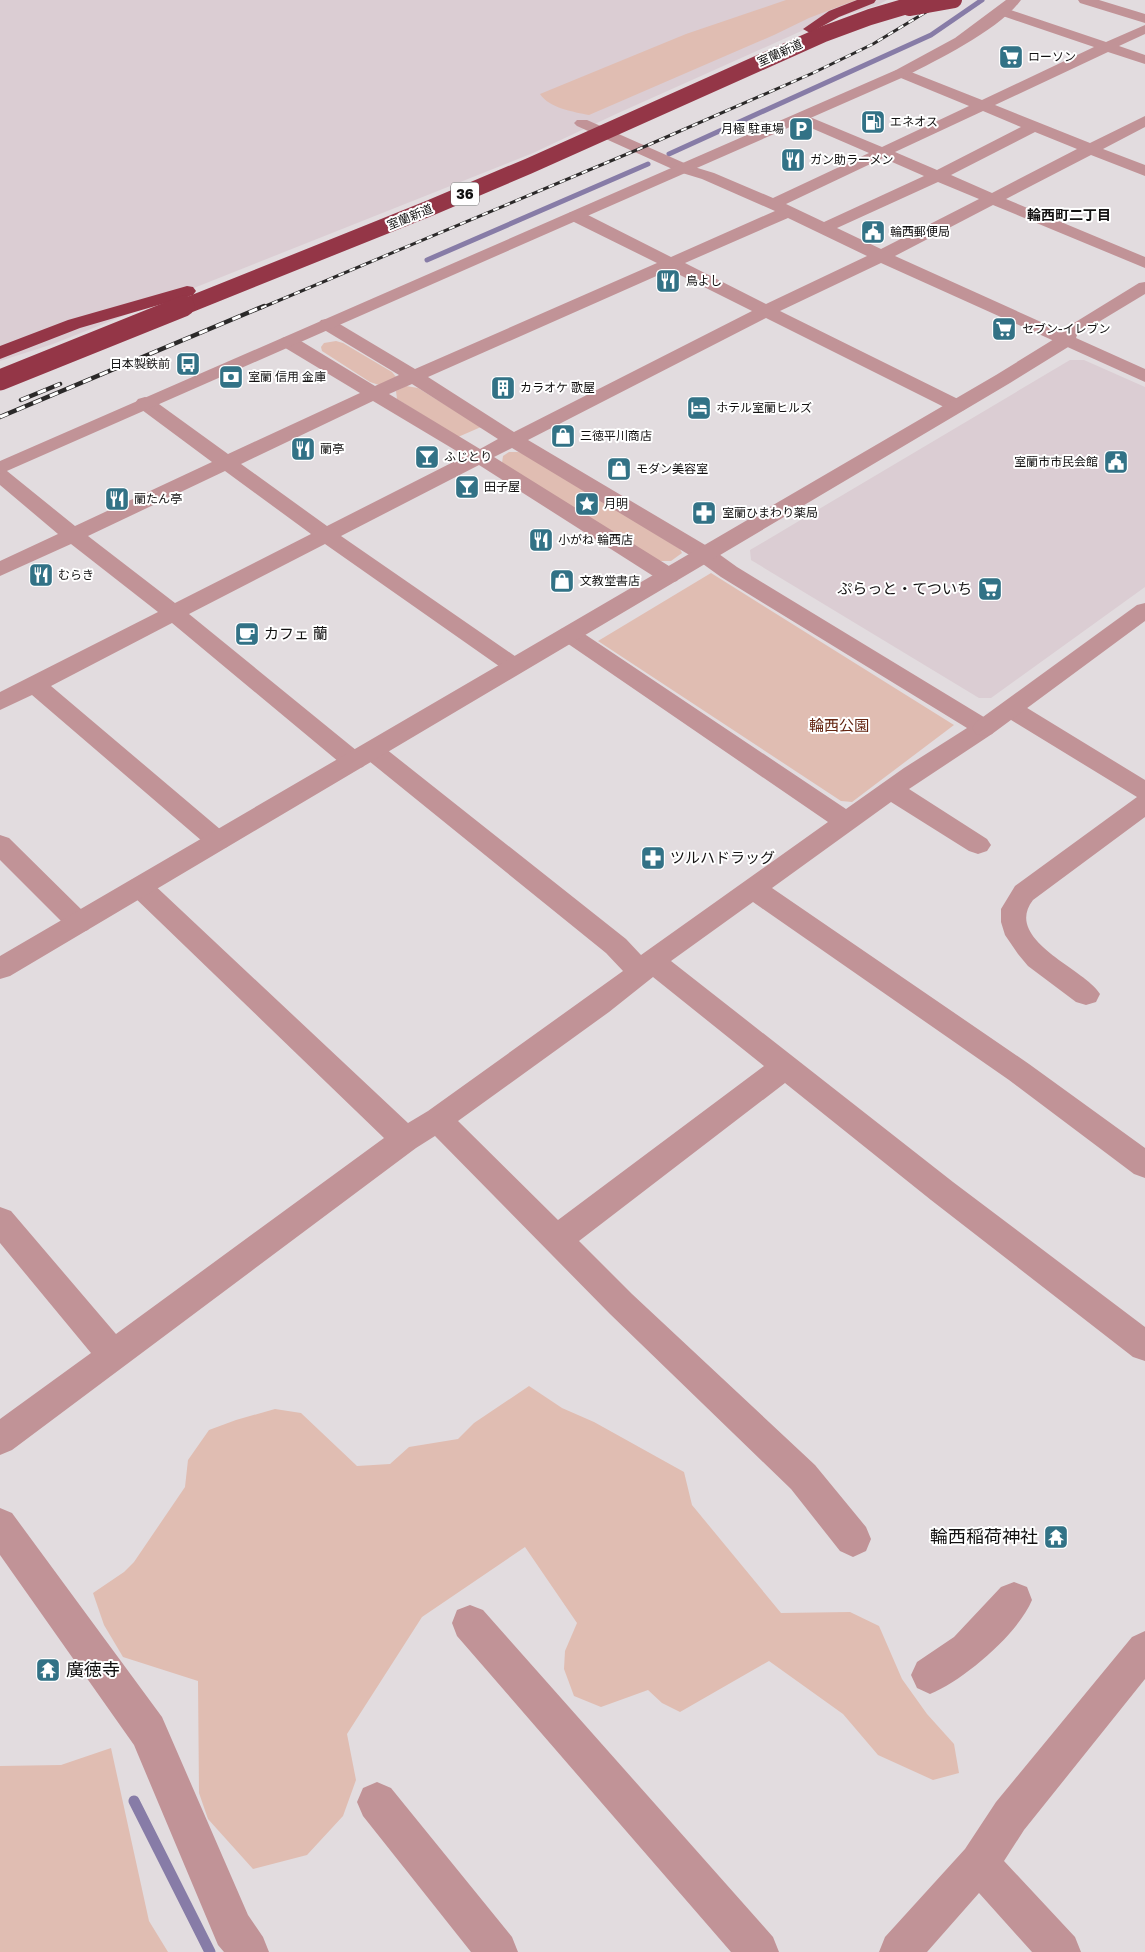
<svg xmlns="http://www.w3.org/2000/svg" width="1145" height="1952" font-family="'Golos Text','Noto Sans JP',sans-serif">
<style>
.built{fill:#dbcdd3}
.green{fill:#e0bdb2}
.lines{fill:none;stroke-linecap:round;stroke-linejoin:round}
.stream-far1{stroke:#877ca7;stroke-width:5}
.stream{stroke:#877ca7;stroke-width:11}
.minor{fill:#c19397;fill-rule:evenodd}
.tertiary{fill:#c19397;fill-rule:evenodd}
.motorway{fill:#943647;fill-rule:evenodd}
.rail-far1-casing{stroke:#2b2929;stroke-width:3}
.rail-casing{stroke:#2b2929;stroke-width:4.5}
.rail-far1{stroke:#fff;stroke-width:2;stroke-dasharray:6;stroke-linecap:butt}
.rail{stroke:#fff;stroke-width:3;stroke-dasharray:9;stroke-linecap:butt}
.motorway-bridge-far1{stroke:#943647;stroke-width:16}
.motorway-bridge{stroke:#943647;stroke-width:21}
.labels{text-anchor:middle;stroke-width:4;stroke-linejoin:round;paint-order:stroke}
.far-street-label{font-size:12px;fill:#121111;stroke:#fff}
.far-poi-label{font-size:12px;fill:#121111;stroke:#fff;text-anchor:start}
.shield{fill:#fff;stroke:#595858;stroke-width:1}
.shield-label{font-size:14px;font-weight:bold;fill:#121111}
.far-neighbourhood-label{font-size:14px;font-weight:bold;fill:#121111;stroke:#fff}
.poi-label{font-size:15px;fill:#121111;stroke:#fff;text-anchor:start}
.park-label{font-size:15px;fill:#642511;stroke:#fff}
.near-poi-label{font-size:18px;fill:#121111;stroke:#fff;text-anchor:end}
</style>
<rect width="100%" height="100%" fill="#e2dcdf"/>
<path class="built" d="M0 0H887L878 5 817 24 616 114 533 153 53 344 0 361Z
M1070 360H1084L1145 387V587L991 698H979L751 560 750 550Z"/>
<path class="green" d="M786 0H856L809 18 774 35 589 115C574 112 549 108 540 94L686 34Z
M336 341 343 343 392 372 396 377 379 385 370 382 322 351 321 347 324 343Z
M406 386 418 388 481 427 458 437 397 399 396 391Z
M509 452H518L527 454 680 549 682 553 671 561H659L502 463 503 456Z
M711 573 954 725 852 802 841 801 598 641Z
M529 1386 562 1408 594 1422 684 1472 692 1505 781 1613 850 1612 879 1626 902 1679 927 1714 954 1744 959 1773 933 1780 878 1755 843 1714 769 1661 680 1712 662 1703 648 1690 601 1707 574 1696 564 1669 565 1651 577 1623 525 1547 422 1617 347 1734 356 1780 343 1816 307 1855 253 1869 208 1819 199 1793 198 1681 123 1657 104 1625 93 1593 124 1572 134 1562 185 1487 188 1460 209 1430 236 1420 275 1409 301 1413 357 1466 390 1464 409 1447 458 1439 474 1423Z
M111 1748 149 1921 168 1952H0V1766L61 1765Z"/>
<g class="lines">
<path class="stream-far1" d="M669 154 931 35 982 0
M427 260 648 164"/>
<path class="stream" d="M134 1801 210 1952"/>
<path class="minor" d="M1078 0H1099L1145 14V23L1080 3Z
M1002 7 1106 42 1145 25V34L1119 46 1145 55V64L1108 52 995 105 1090 143 1145 116V127L1103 149 1145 165V176L1091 155 1006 199 1145 257V268L993 205 895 256 1061 331 1139 283 1145 282V294L1077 335 1076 338 1145 369V382L881 263 780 311 964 402 967 406 964 410 957 412 950 410 766 318 528 440 712 549 737 567 992 722 996 728 992 734 909 789 987 839 991 845 987 851 978 854 969 851 891 802 772 888 1029 1064 1145 1148V1178L1134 1174 1009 1080 753 902 671 961 953 1182 1145 1327V1361L1133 1357 931 1200 785 1083 579 1241 632 1294 815 1465 866 1527 871 1539 866 1551 853 1557 840 1551 791 1489 610 1314 435 1136 416 1148 12 1450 0 1455V1419L91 1353 0 1243V1207L11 1211 116 1334 384 1138 131 894 127 887 131 880 140 877 149 880 408 1123 428 1111 623 971 606 953 364 757 366 761 363 767 354 769 345 767 172 623 51 686 227 835 231 841 227 847 218 850 209 847 32 695 0 710V692L158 612 71 544 0 576V561L58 534 0 485V469L7 471 75 526 212 462 138 407 135 403 138 399 145 397 152 399 228 454 360 393 282 346 280 342 282 338 289 336 296 338 375 386 399 375 321 328 318 324 321 320 327 319 333 320 415 369 657 263 570 220 568 216 570 212H582L671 257 775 211 702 179 679 172 577 126 574 123 577 120H587L691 166 714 173 773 198 869 153 795 121 792 118 795 115H805L882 147 969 106 896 76 894 73 896 70H906L982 100 1094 47 997 14 995 11ZM983 111 1021 127 937 170 895 152ZM1035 132 1077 149 992 193 951 175ZM883 158 924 176 824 222 786 204ZM938 182 979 199 881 249 837 228ZM788 218 867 256 766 304 685 263ZM670 270 752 311 514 432 428 377ZM412 384 498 439 480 449 389 394ZM373 401 465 456 327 526 241 464ZM512 448 696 559 721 577 967 728 904 768 846 809 577 629 569 627 561 629 558 634 561 639 828 822 641 955 626 939 381 745 372 743 363 745 360 751 362 755 189 614 325 544 506 671 514 673 522 671 526 666 522 661 341 536 479 465 661 581 669 583 677 581 680 576 677 571 494 457ZM225 471 311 534 175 603 88 536ZM653 977 764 1066 558 1220 458 1121 609 1012Z
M1011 701 1019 703 1145 780V817L1033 900C1002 940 1086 969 1100 994L1096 1002 1086 1005 1076 1002 1028 966 1018 954 1005 935 1001 922V909L1015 886 1137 797 1003 715 999 709 1003 703Z
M0 835 9 838 88 916 92 923 88 930 79 933 70 930 0 860Z
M0 1508 12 1513 162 1717 248 1915 263 1937 269 1952H224L218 1945 134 1745 0 1555Z
M1014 1582 1027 1587 1032 1600C1018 1634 964 1680 930 1694L917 1688 911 1675 917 1662 954 1637 1001 1587Z
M470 1605 483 1610 773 1937 779 1952H731L457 1636 452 1623 457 1610Z
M1145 1631V1679L1024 1830 1004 1861 1075 1937 1081 1952H1032L979 1893 927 1952H879L885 1937 965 1849 996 1802 1132 1637Z
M377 1782 391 1788 512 1937 518 1952H471L363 1816 357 1802 363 1788Z"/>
<path class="tertiary" d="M1006 0H1021C1000 29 938 60 906 76L0 474V461L896 70 955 38Z
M1066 334 1073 336 1075 340 1073 344 1010 383 10 976 0 979V956L996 375 1059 336Z
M1145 603V621L992 734 984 736 976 734 972 728 976 722 1137 605Z"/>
<path class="motorway" d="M857 0H876L874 3 839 17 810 33 803 29 829 11Z
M187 286 193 287 196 291 193 295 80 328 0 359V346L68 320Z"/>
<defs>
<path id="rail-far1" d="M261 308 639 149 813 73 873 44 946 0"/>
<path id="rail" d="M21 400 60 384
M0 417 264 306"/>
</defs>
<use href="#rail-far1" class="rail-far1-casing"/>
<use href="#rail" class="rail-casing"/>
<use href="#rail-far1" class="rail-far1"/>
<use href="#rail" class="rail"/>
<path class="motorway-bridge-far1" d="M909 8 954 0
M181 308 430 208 529 166 824 34 870 17 927 0"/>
<path class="motorway-bridge" d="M0 380 184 306"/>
</g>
<defs>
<symbol id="supermarket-square" viewBox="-11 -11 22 22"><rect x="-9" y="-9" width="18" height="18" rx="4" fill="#327286" stroke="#fff"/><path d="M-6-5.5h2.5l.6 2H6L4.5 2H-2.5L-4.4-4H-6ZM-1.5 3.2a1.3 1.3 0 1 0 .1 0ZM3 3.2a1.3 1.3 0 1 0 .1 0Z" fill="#fff"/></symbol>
<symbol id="fuel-square" viewBox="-11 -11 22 22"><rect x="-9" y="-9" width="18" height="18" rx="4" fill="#327286" stroke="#fff"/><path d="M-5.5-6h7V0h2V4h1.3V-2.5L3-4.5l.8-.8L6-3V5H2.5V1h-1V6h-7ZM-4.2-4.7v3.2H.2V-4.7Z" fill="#fff"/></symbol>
<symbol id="parking-square" viewBox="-11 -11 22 22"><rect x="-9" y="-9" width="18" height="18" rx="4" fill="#327286" stroke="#fff"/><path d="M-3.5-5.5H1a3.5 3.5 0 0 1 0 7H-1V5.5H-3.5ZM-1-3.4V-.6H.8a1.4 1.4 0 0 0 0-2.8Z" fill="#fff"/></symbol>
<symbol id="restaurant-square" viewBox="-11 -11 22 22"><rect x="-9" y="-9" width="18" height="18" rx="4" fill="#327286" stroke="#fff"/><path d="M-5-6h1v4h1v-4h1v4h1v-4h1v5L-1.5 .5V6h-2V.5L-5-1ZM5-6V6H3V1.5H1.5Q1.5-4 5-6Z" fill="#fff"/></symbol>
<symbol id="civic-square" viewBox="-11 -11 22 22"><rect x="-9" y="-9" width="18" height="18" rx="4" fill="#327286" stroke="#fff"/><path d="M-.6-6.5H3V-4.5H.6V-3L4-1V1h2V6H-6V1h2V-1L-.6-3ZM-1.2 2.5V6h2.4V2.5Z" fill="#fff"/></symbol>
<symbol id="bus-square" viewBox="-11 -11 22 22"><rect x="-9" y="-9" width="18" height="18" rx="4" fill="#327286" stroke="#fff"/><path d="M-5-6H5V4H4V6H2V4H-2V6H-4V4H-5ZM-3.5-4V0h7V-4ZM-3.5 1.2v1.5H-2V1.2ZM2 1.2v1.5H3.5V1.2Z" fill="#fff"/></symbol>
<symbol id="bank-square" viewBox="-11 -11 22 22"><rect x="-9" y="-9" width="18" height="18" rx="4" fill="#327286" stroke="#fff"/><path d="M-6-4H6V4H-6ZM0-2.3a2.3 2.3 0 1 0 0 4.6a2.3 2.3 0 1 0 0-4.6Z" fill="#fff"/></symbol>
<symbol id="building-square" viewBox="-11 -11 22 22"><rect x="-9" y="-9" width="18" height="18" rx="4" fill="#327286" stroke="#fff"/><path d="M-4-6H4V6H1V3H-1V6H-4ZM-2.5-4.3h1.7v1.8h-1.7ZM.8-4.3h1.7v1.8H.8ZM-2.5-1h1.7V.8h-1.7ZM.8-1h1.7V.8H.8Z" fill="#fff"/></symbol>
<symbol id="hotel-square" viewBox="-11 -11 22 22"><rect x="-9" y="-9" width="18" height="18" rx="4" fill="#327286" stroke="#fff"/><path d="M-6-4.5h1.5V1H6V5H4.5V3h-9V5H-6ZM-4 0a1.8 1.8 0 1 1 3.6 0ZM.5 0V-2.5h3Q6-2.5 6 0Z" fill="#fff"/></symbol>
<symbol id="shop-square" viewBox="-11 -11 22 22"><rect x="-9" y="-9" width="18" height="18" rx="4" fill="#327286" stroke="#fff"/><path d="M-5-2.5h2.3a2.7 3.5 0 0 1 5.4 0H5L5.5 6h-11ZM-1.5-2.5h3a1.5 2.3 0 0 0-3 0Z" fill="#fff"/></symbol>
<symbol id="bar-square" viewBox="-11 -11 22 22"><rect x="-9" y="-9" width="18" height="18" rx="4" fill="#327286" stroke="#fff"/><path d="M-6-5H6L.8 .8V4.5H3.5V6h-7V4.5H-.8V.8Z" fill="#fff"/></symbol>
<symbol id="sight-square" viewBox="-11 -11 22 22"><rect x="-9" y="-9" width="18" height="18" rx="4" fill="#327286" stroke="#fff"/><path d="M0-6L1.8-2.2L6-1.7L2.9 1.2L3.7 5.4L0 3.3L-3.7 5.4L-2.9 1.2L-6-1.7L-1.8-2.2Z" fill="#fff"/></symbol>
<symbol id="pharmacy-square" viewBox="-11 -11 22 22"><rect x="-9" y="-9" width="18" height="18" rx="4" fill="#327286" stroke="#fff"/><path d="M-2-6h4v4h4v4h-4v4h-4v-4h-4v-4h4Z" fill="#fff"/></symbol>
<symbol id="cafe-square" viewBox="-11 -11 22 22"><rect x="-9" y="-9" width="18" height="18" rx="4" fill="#327286" stroke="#fff"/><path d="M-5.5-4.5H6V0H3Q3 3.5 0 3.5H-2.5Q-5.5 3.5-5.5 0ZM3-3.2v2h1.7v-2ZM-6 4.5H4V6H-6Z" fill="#fff"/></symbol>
<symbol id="temple-square" viewBox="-11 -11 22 22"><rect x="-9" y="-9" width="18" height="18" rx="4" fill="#327286" stroke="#fff"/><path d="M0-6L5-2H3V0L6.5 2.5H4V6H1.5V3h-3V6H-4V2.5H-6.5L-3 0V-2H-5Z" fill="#fff"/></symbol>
</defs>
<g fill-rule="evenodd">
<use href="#supermarket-square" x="997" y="43" width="28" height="28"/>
<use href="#fuel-square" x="859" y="108" width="28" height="28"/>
<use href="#parking-square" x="787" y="115" width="28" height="28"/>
<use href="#restaurant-square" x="779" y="146" width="28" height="28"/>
<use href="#civic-square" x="859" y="218" width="28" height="28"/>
<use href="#restaurant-square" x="654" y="267" width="28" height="28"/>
<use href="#supermarket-square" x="990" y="315" width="28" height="28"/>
<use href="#bus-square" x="174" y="350" width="28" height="28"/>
<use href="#bank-square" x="217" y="363" width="28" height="28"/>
<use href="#building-square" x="489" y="374" width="28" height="28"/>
<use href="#hotel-square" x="685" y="394" width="28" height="28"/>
<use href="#shop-square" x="549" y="422" width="28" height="28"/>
<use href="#restaurant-square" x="289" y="435" width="28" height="28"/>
<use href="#bar-square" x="413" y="443" width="28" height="28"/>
<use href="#civic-square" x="1102" y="448" width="28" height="28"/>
<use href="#shop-square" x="605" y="455" width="28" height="28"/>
<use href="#bar-square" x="453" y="473" width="28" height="28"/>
<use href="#restaurant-square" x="103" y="485" width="28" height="28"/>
<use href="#sight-square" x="573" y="490" width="28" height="28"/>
<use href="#pharmacy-square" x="690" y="499" width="28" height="28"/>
<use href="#restaurant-square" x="527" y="526" width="28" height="28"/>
<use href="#restaurant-square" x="27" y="561" width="28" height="28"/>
<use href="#shop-square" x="548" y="567" width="28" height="28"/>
<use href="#supermarket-square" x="976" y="575" width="28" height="28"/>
<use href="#cafe-square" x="233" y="620" width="28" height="28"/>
<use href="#pharmacy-square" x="639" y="844" width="28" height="28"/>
<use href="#temple-square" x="1042" y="1523" width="28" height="28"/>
<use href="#temple-square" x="34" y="1656" width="28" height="28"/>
</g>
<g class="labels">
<g class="far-street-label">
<text transform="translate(780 53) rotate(-24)" y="4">室蘭新道</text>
<text transform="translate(410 217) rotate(-22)" y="4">室蘭新道</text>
</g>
<g class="far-poi-label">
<text x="1028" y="61">ローソン</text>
<text x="890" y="126">エネオス</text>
<text x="784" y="133" text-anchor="end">月極 駐車場</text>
<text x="810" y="164">ガン助ラーメン</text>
<text x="890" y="236">輪西郵便局</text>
<text x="686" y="285">鳥よし</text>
<text x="1022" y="333">セブン-イレブン</text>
<text x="170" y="368" text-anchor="end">日本製鉄前</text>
<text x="248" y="381">室蘭 信用 金庫</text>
<text x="520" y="392">カラオケ 歌屋</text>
<text x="716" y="412">ホテル室蘭ヒルズ</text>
<text x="580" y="440">三徳平川商店</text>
<text x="320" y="453">蘭亭</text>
<text x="444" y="461">ふじとり</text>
<text x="1098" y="466" text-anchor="end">室蘭市市民会館</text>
<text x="636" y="473">モダン美容室</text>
<text x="484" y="491">田子屋</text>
<text x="134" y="503">蘭たん亭</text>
<text x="604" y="508">月明</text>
<text x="722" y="517">室蘭ひまわり薬局</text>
<text x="558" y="544">小がね 輪西店</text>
<text x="58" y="579">むらき</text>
<text x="580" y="585">文教堂書店</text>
</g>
<rect class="shield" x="451" y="182.5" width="28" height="23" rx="4"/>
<g class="shield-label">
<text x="465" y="199">36</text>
</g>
<g class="far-neighbourhood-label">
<text x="1069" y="220">輪西町二丁目</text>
</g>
<g class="poi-label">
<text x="972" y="594" text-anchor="end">ぷらっと・てついち</text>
<text x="264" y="639">カフェ 蘭</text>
<text x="670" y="863">ツルハドラッグ</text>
</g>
<g class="park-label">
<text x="839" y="731">輪西公園</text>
</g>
<g class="near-poi-label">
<text x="1038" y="1543">輪西稲荷神社</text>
<text x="66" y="1676" text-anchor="start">廣徳寺</text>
</g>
</g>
</svg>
